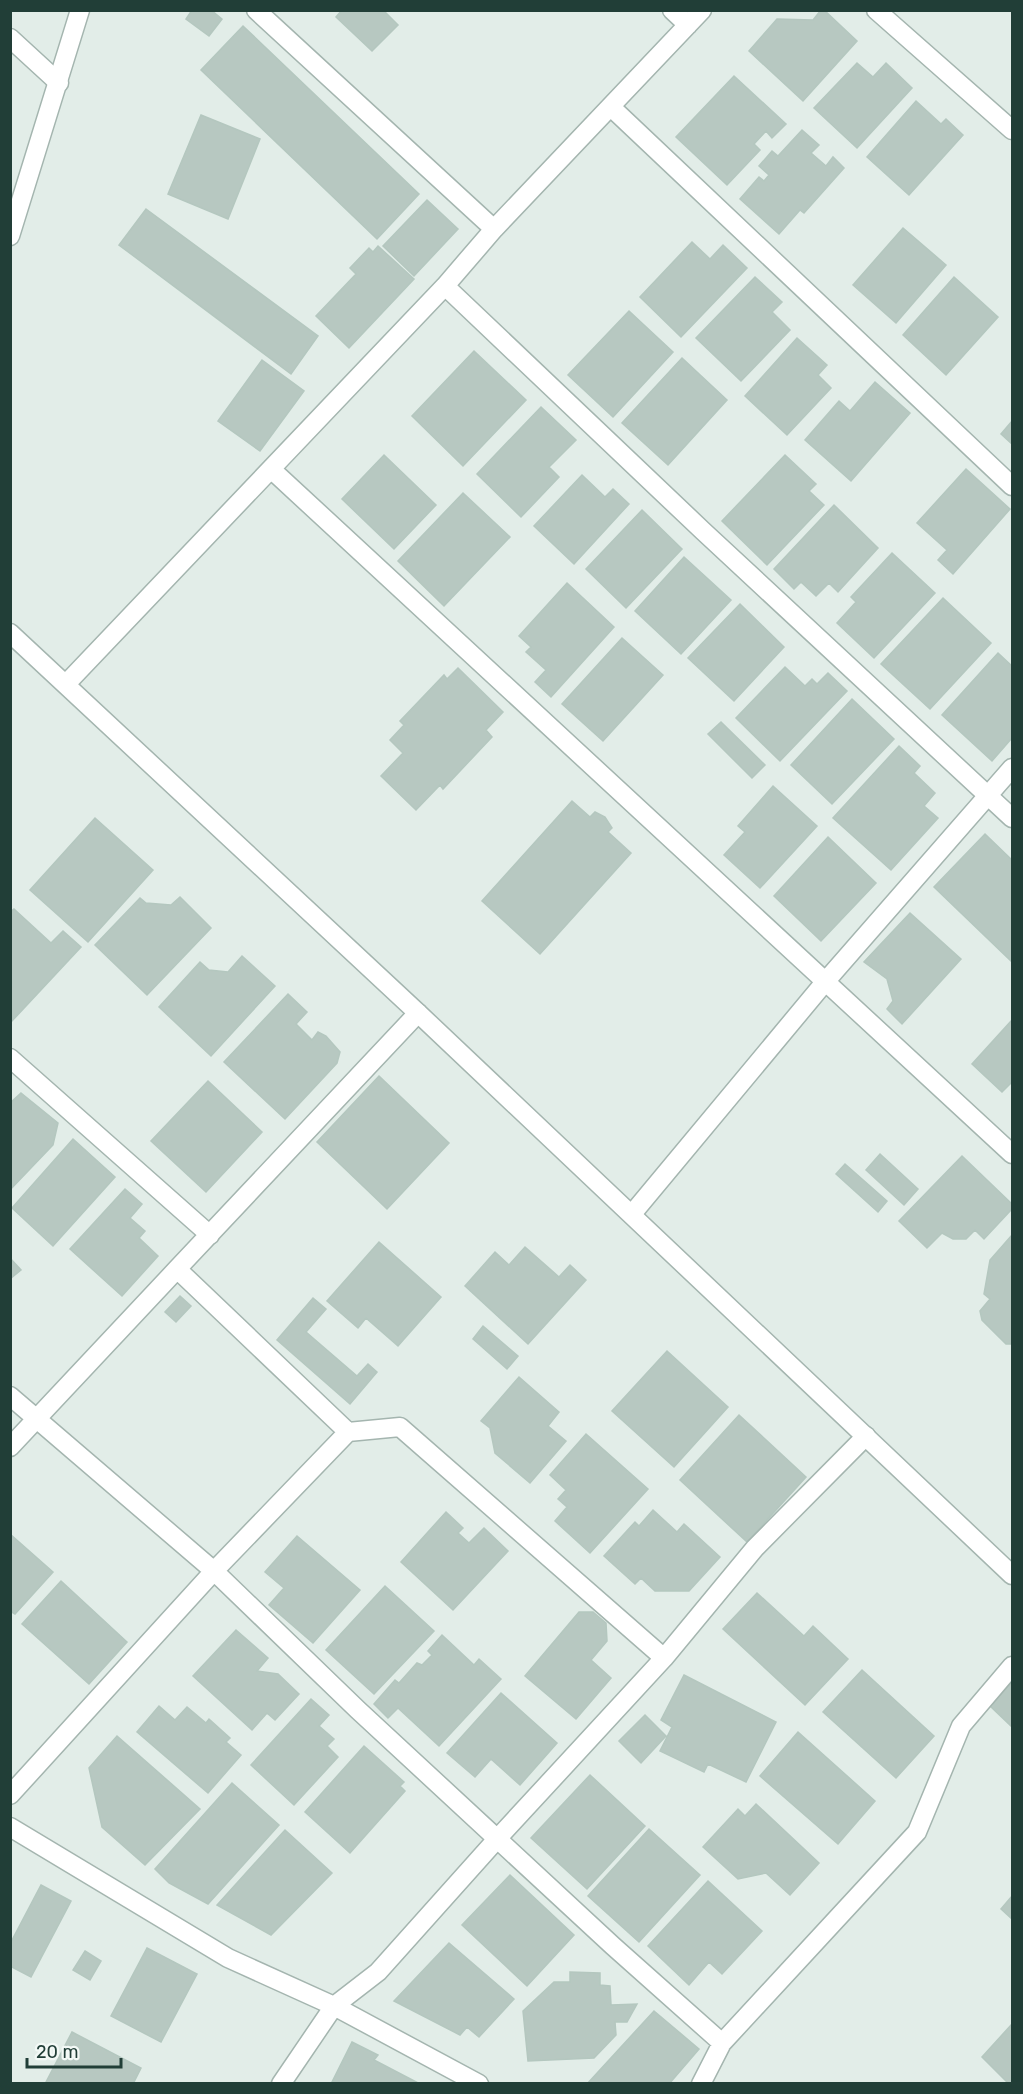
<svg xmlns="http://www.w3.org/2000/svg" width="1023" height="2094" font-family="Rubik,sans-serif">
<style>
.building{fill:#b7c8c1;stroke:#b4c7bf;stroke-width:1.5}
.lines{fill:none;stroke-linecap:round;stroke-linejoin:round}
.minor-casing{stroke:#a4b5af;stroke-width:21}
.tertiary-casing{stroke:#a4b5af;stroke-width:21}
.minor{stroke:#fff;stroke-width:18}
.tertiary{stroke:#fff;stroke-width:18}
</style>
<rect width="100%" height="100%" fill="#e2ede8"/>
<path class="building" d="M192 10H211L222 19 209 36 186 19Z
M342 10H383L398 25 372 51 336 17Z
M821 10H824L857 41 803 101 749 51 777 19 813 20Z
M243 26 419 194 377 239 201 70Z
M857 63 873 77 886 63 912 88 857 148 814 108Z
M734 76 786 124 772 138 766 131 754 144 760 150 727 185 676 137Z
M916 101 941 124 946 119 963 135 909 195 867 157Z
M201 115 260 139 228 219 168 194Z
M802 130 819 145 811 153 826 166 833 157 844 168 804 213 800 210 779 234 740 199 759 177 764 181 769 175 759 166 772 151 778 156Z
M427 200 458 229 414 276 383 246Z
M146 209 318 336 291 374 119 245Z
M903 228 946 265 896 323 853 285Z
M692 242 710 259 723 245 747 268 681 337 640 297Z
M378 246 414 279 349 348 316 316 356 274 350 268 369 248 373 252Z
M755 277 782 302 772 312 790 330 741 381 696 338Z
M954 277 998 317 946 375 903 335Z
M629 311 673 352 613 417 568 375Z
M797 338 827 365 818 375 831 388 787 435 745 396Z
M474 351 526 400 463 466 412 416Z
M682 358 727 400 668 465 622 423Z
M262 360 304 391 260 451 218 421Z
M875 382 910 413 851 481 805 440 839 401 850 411Z
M541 407 576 440 549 467 559 477 521 517 477 474Z
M1012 421V444L1001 434Z
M384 455 436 505 394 549 342 499Z
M785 455 816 484 809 491 824 505 767 565 722 521Z
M966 469 1010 509 953 574 938 560 947 550 917 523Z
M582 475 605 497 613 489 629 504 574 564 534 526Z
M463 493 510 537 444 606 398 561Z
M834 505 878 548 838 592 829 583 816 596 801 582 794 589 774 569Z
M642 510 682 549 626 608 586 569Z
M892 553 935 593 874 658 837 623 856 602 851 597Z
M684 557 731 600 681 654 635 611Z
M567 583 614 627 551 697 535 682 546 670 526 652 531 647 519 636Z
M943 598 991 643 930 709 881 664Z
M740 604 784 647 734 701 688 658Z
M622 638 663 675 603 741 562 704Z
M998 653 1012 666V738L992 761 942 715Z
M785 667 805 686 812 679 817 684 828 673 847 691 780 761 736 718Z
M458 668 503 712 486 730 492 737 443 789 440 785 416 810 381 776 403 753 390 740 404 725 400 721 444 675 447 679Z
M852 699 894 739 832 804 791 765Z
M721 722 765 765 752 778 708 734Z
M899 746 920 766 914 773 935 793 924 806 938 818 891 870 833 818Z
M773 786 817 826 760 888 724 855 745 832 738 826Z
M572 801 590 817 595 812 605 817 612 828 608 832 631 853 540 954 482 901Z
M95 818 153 870 88 942 30 890Z
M985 834 1012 860V962L934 887Z
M828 837 876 883 821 941 774 896Z
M180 897 211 928 147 995 95 945 140 898 146 903 171 905Z
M14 909 51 943 63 931 81 947 12 1021 10 912Z
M910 913 961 959 902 1024 887 1009 893 1001 887 979 864 962Z
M242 956 275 986 211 1056 159 1007 200 962 209 970 228 972Z
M288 994 307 1012 296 1024 312 1040 318 1032 326 1036 340 1052 337 1063 285 1119 224 1062Z
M1012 1020V1082L1002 1092 972 1064Z
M379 1076 449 1143 387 1209 317 1142Z
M208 1081 262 1132 206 1192 151 1141Z
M21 1093 58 1123 53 1145 10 1190V1103Z
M73 1139 115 1177 53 1246 12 1208Z
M880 1154 918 1189 904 1205 866 1170Z
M962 1156 1012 1204V1209L984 1239 975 1230 966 1239H953L942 1233 927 1248 899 1221Z
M845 1164 887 1201 878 1212 836 1174Z
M125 1189 142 1204 130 1218 145 1231 139 1238 158 1256 122 1296 70 1249Z
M1012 1235V1344H1006L982 1320 980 1311 990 1299 984 1294 990 1260Z
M379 1242 441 1297 398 1346 366 1318 358 1328 327 1301Z
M525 1247 559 1277 570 1265 586 1280 528 1344 465 1286 495 1252 509 1265Z
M10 1258 21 1270 10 1279Z
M180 1296 191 1306 176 1322 165 1312Z
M313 1298 326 1309 306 1332 357 1376 368 1364 377 1372 350 1404 277 1340Z
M483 1326 518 1356 507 1369 473 1339Z
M667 1351 728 1407 674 1467 612 1411Z
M519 1377 559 1412 548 1426 566 1441 530 1483 495 1453 490 1428 481 1421Z
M739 1415 806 1477 747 1542 680 1480Z
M586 1434 648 1489 590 1553 555 1521 567 1507 558 1499 566 1490 550 1475Z
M653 1510 677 1532 684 1524 720 1557 689 1591H655L641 1578 635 1584 604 1556 635 1522 639 1526Z
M446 1512 463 1528 458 1533 469 1543 484 1528 508 1551 453 1610 401 1562Z
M10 1534 53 1572 15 1614 10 1611Z
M297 1536 360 1590 313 1643 269 1605 284 1588 265 1572Z
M61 1581 127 1642 89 1684 22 1624Z
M385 1586 434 1631 374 1694 326 1650Z
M757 1593 804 1636 813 1626 848 1659 805 1705 723 1629Z
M579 1612H593L606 1623 607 1641 591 1660 611 1678 576 1719 525 1676Z
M236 1630 268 1658 257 1671 278 1674 299 1694 275 1720 267 1713 252 1730 193 1676Z
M442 1635 474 1665 479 1659 501 1679 439 1746 398 1708 388 1718 374 1704 395 1680 399 1683 417 1663 422 1665 432 1655 428 1651Z
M862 1670 934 1736 896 1778 823 1712Z
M684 1675 776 1722 746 1782 708 1764 704 1772 660 1751 672 1727 661 1720Z
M1012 1682V1727L990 1706Z
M501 1693 557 1743 520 1785 491 1759 475 1777 447 1753Z
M311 1699 329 1715 319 1726 334 1739 327 1746 338 1757 294 1805 251 1765Z
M159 1706 175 1720 187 1707 206 1723 209 1719 230 1738 226 1742 241 1755 208 1793 137 1732Z
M645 1715 666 1736 641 1763 619 1741Z
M798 1732 875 1801 838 1844 760 1776Z
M117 1736 200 1809 145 1865 102 1827 89 1768Z
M364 1746 404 1782 400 1786 405 1791 350 1853 305 1812Z
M590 1775 645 1826 587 1889 531 1838Z
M232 1783 279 1825 208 1904 169 1883 155 1869Z
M756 1804 819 1863 790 1895 766 1873 738 1879 703 1847 738 1809 745 1816Z
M649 1829 700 1875 639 1942 588 1896Z
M285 1830 332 1873 271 1935 217 1905Z
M510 1875 574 1935 527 1986 462 1925Z
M708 1881 762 1931 722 1974 709 1962 689 1985 648 1946Z
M41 1885 71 1901 31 1977 10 1966V1944Z
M1012 1896V1919L1001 1909Z
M449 1943 514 1999 479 2037 467 2027 460 2035 394 2001Z
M147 1948 197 1974 161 2042 111 2016Z
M85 1951 101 1961 90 1980 73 1970Z
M570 1972 600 1973V1985L610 1986 611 2005 637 2004 627 2022H615L616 2035 594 2058 528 2061 523 2011 554 1982H570Z
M654 2011 699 2049 669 2084H587Z
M1012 2024V2084H1009L982 2057Z
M72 2032 141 2068 133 2084H45Z
M352 2042 378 2055 374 2060 420 2084H331Z"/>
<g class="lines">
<defs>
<path id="minor" d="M256 10 494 229
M672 10 688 25
M876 10 1012 130
M10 38 59 83
M611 107 1012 486
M445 286 703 531 1012 818
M271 469 1012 1154
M66 684 445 286 494 229 702 10
M418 1013 177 1269 348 1432 400 1427 664 1658
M10 1058 210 1235
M632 1214 825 982 1012 768
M10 1396 214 1571 358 1710 613 1946 722 2043 917 1832 961 1726 1012 1666
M10 1447 177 1269
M10 1795 214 1571 348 1432
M10 1827 228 1958 334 2006 479 2084
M281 2084 334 2006 378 1972 497 1839 664 1658 755 1548 866 1436
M701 2084 722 2043"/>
<path id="tertiary" d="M10 236 80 10
M10 633 418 1013 1012 1575"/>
</defs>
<use href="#minor" class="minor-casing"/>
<use href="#tertiary" class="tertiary-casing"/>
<use href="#minor" class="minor"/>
<use href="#tertiary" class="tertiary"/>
</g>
<rect width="1023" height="2094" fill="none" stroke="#213e37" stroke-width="24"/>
<path d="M27 2058v9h94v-9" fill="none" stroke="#213e37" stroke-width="3"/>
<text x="36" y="2058" font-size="18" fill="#213e37" stroke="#f3f9f6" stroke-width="4.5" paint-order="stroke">20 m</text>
</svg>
